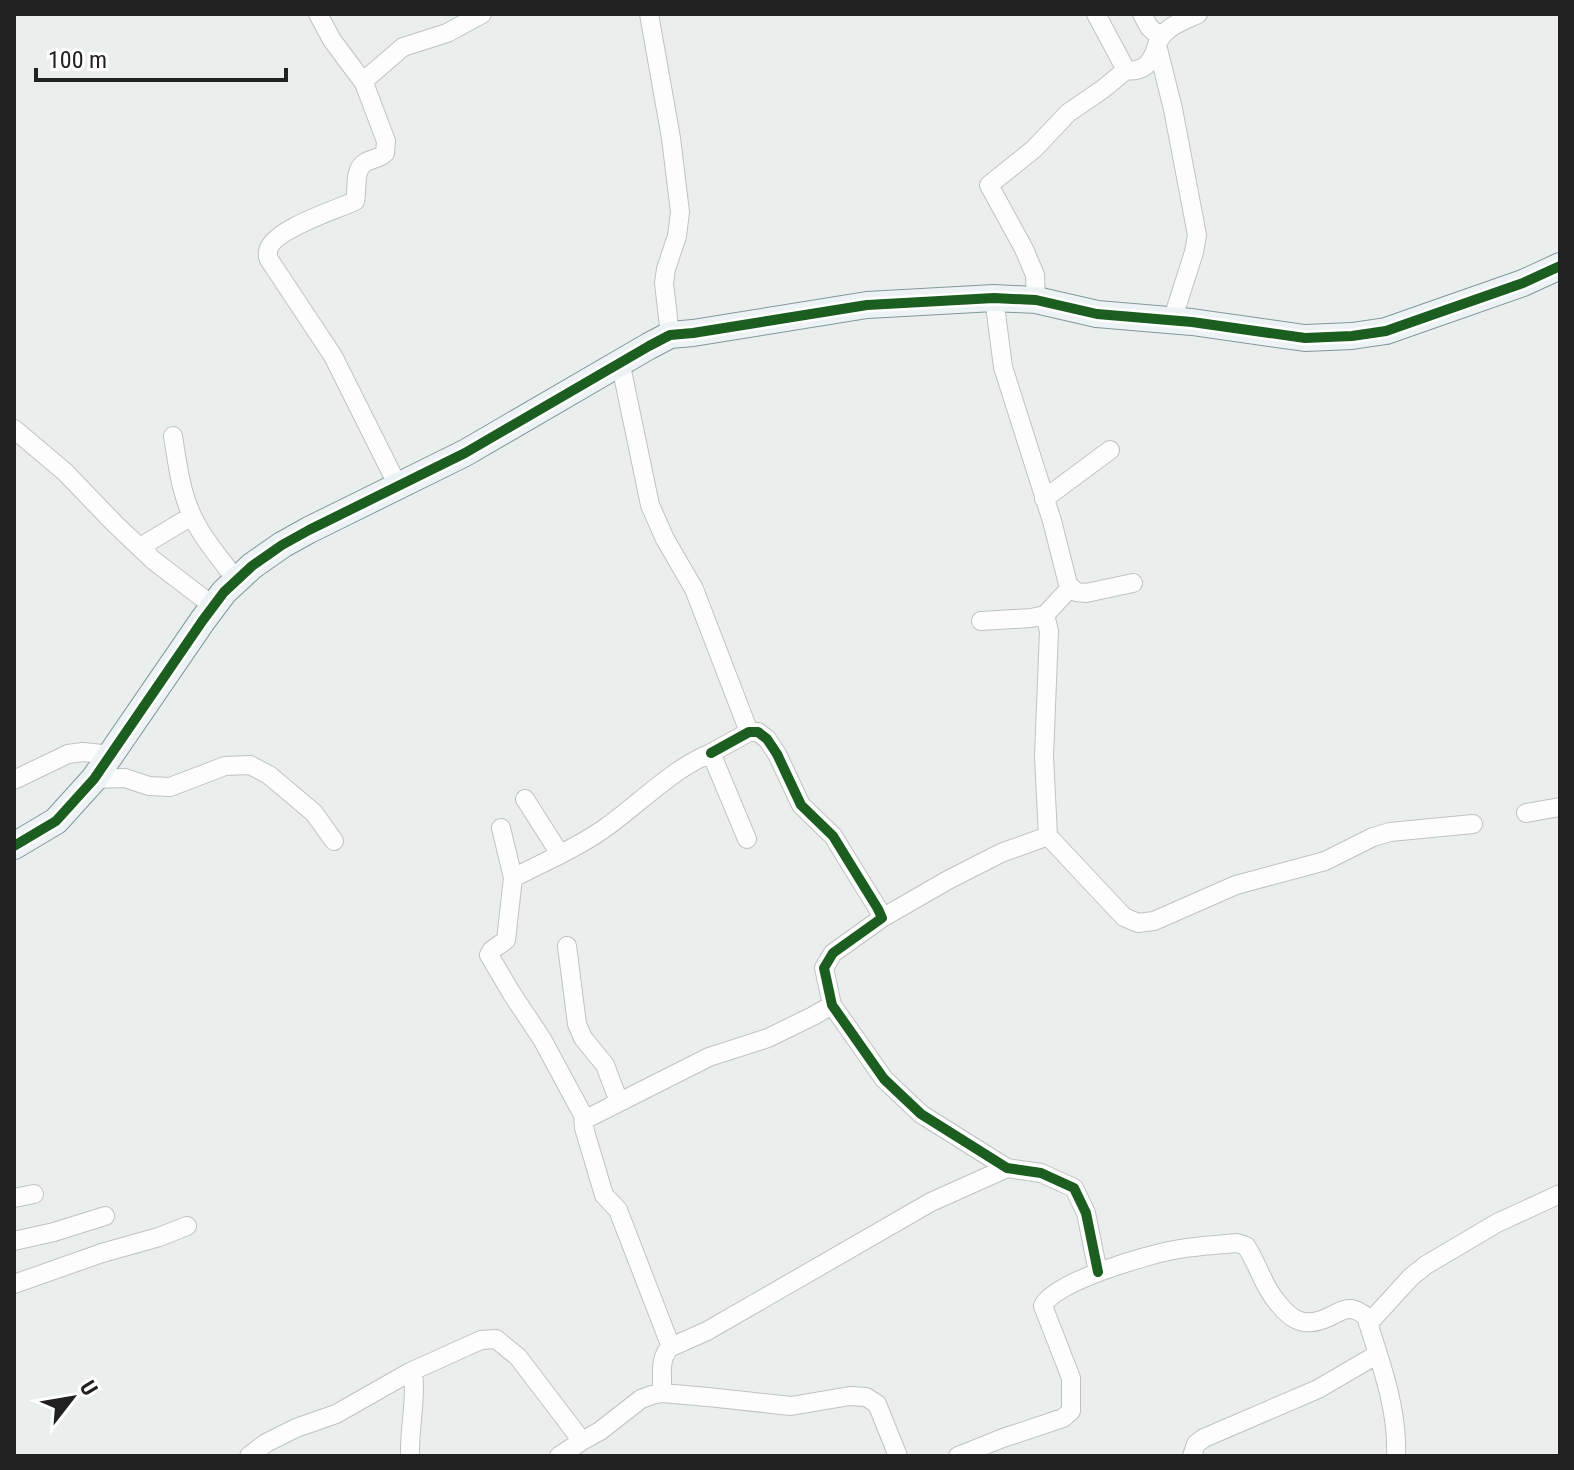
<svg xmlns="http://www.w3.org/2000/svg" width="1574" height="1470" font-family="'Roboto Condensed',sans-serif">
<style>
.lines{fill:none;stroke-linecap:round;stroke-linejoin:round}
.street-casing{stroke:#c0c2c2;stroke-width:20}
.secondary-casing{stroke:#829899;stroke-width:28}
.street{stroke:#fcfdfc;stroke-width:18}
.secondary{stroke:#edf3f4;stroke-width:26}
.cycleway-casing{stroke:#fff;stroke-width:15}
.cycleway{stroke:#1b5e20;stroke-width:10}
</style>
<rect width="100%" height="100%" fill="#eaefed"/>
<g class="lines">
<defs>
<path id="street" d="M318 14 332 40 364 83
M649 14 671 138 680 212 677 236 666 269 664 283 670 335
M1096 14 1126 70C1144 73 1153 61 1157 45
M1142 14 1149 27 1160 37
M994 298 1003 367 1052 521 1068 584 1076 592 1086 593 1133 583
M1036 300 1035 275 1024 249 989 185 1034 149 1068 113 1103 89 1126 70
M1172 321 1194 252 1197 235 1173 109 1157 45C1162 28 1183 21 1198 14
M620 361 650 505 665 539 694 589 749 732
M14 429 65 472 115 524 153 560 213 606
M173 436C177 461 180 487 190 511 200 536 221 559 237 581
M398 486 333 356 272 264C269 260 267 257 268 252 270 230 336 210 355 201 358 188 353 169 366 162 373 158 379 159 385 153L386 141 364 83 367 78 403 47 447 33 482 14
M1044 499 1110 450
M140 547 192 516
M1045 615 1049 631 1044 756 1048 836
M981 621 1031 618 1045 615 1070 588
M711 753 749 732H758L767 739 777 754 801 805 833 836 878 909 882 918 833 953 824 968 832 1005 884 1079 921 1114 1007 1168 1041 1173 1074 1188 1086 1213 1098 1272
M94 779 125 778 149 786 170 787 225 766 250 765 269 775 314 813 334 841
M14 780 68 754 83 752 112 755
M525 799 560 854
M1526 813 1560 807
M501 828 513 878 506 940 492 950 489 955 512 994 542 1039 583 1115 584 1128 604 1195 618 1210 671 1347
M513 878C544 862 577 848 605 828 640 803 672 769 711 753L747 839
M882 918 948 880 1001 853 1048 836 1124 917 1138 923 1154 921 1236 885 1325 861 1373 837 1390 832 1473 824
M567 946 577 1024 583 1038 605 1065 619 1102
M584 1120 709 1057 768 1038 813 1016 832 1005
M14 1198 34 1194
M14 1241 54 1232 105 1216
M14 1284 102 1253 159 1237 187 1226
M1368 1324 1411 1277 1426 1265 1497 1223 1560 1194
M662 1393C663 1378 658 1357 671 1347L707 1331 931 1202 1007 1168
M249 1456 266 1443 296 1428 336 1414 410 1372 481 1340 496 1339 518 1357 582 1441 600 1431 641 1399 652 1395 662 1393 708 1397 791 1406 850 1396 866 1397 877 1404 898 1456
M410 1456C409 1427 417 1399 413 1371
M559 1456 582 1441
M958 1456 1003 1438 1063 1418 1071 1411V1378L1043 1306C1053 1282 1147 1255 1174 1250 1195 1246 1216 1245 1237 1243L1246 1246C1258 1264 1263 1286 1277 1302 1293 1323 1307 1328 1331 1316 1339 1312 1346 1307 1355 1310 1359 1311 1362 1314 1366 1316 1380 1362 1398 1407 1396 1456
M1192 1456 1196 1444 1204 1438 1318 1389 1378 1354"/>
<path id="secondary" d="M14 846 56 821 94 779 203 620 224 592 252 566 282 545 309 530 465 453 649 346 670 335 693 333 867 305 994 298 1036 300 1097 314 1192 322 1305 338 1352 336 1386 331 1423 318 1523 283 1560 266"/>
</defs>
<use href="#street" class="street-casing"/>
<use href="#secondary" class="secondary-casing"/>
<use href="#street" class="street"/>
<use href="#secondary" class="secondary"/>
<defs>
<path id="cycleway" d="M711 753 749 732H758L767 739 777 754 801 805 833 836 878 909 882 918 833 953 824 968 832 1005 884 1079 921 1114 1007 1168 1041 1173 1074 1188 1086 1213 1098 1272
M14 846 56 821 94 779 203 620 224 592 252 566 282 545 309 530 465 453 649 346 670 335 693 333 867 305 994 298 1036 300 1097 314 1192 322 1305 338 1352 336 1386 331 1423 318 1523 283 1560 266"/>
</defs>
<use href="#cycleway" class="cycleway-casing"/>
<use href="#cycleway" class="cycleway"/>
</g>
<rect width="1574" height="1470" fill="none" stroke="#212121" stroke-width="32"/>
<g transform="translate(72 1398) rotate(59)" stroke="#ffffff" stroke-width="6" paint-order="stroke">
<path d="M0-6L14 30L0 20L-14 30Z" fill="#212121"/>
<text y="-12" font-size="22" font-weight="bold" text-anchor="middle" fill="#212121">U</text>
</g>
<path d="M36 68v12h250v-12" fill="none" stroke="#212121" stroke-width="4"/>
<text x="48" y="68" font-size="24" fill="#212121" stroke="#ffffff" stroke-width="6" paint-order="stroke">100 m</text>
</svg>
